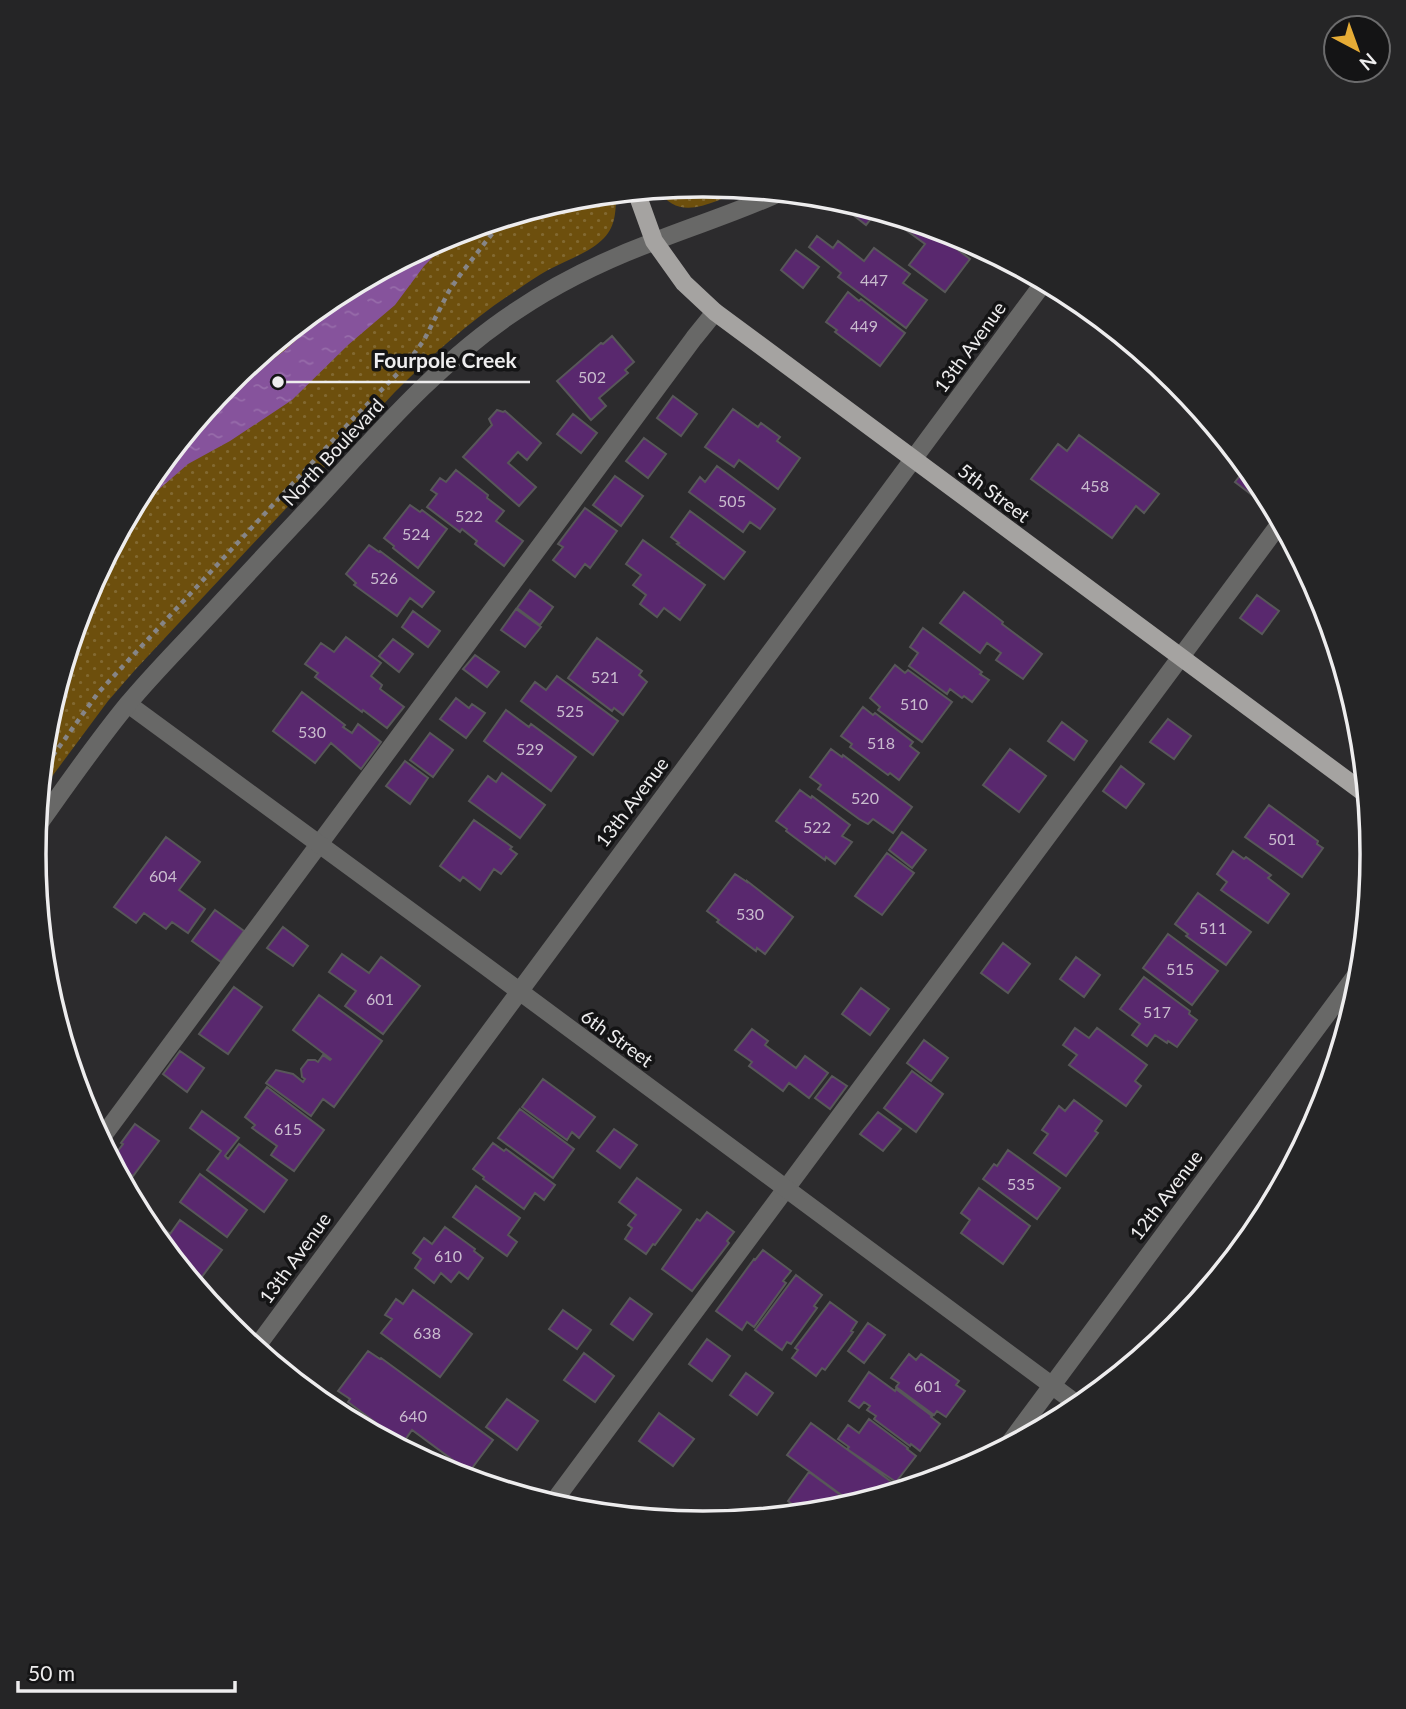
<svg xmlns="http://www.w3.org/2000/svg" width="1406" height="1709" font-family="Lato,sans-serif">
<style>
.park{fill:url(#park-dots)}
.water{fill:url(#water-ripples)}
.building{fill:#59286e;stroke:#585759;stroke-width:2}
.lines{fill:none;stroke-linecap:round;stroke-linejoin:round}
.path{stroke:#868587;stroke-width:4.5;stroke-dasharray:5 5;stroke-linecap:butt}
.service{stroke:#686867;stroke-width:18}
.minor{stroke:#686867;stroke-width:18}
.tertiary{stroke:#686867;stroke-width:18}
.primary{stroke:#a5a3a1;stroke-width:18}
.labels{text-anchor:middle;stroke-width:7;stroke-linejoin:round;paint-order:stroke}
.number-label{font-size:16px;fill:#c9bcce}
.street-label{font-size:19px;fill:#eeedee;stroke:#141415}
.rim{fill:none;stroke:#eeedee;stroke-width:3.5}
.leader{fill:none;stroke:#eeedee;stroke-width:2.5}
.callout-dot{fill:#eeedee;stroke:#141415;stroke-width:2.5}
.callout-label{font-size:21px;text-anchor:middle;font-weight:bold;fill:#eeedee;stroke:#141415;stroke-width:7;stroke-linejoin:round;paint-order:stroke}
</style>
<defs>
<pattern id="park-dots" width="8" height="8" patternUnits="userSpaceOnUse" patternTransform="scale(1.75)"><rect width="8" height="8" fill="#6d4f0d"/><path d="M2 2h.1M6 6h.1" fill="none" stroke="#826931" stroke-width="1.8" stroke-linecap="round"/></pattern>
<pattern id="water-ripples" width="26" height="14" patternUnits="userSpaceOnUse" patternTransform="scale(1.75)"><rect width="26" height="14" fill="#86539c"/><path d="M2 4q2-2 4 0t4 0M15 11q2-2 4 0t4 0" fill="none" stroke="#976caa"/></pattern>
</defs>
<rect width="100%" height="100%" fill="#2c2b2d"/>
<path class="park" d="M703 185 745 189C716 200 679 225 658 189Z
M616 193C616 209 616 226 604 238 591 252 565 261 548 270 537 276 527 283 517 290 472 319 432 355 394 393L135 670 108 701 39 794 46 723 84 598 146 482 230 381 331 297 447 236 573 198Z"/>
<path class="water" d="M452 234 444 246 424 266 395 305 348 345 292 400 230 441 188 464 149 498 124 523 146 482 208 407 284 351 362 281Z"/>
<path class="building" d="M859 205 877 211 866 225 852 214Z
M913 222 925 225 970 259 945 292 909 265 925 244 906 230Z
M817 236 833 248 838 241 864 261 874 248 910 274 903 283 927 300 906 328 838 277 841 273 809 247Z
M796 250 819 267 803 288 781 270Z
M848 292 859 301 861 299 905 333 880 366 835 332 837 330 826 322Z
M612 336 634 362 625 370 628 373 599 398 606 406 591 420 557 381 601 343 603 344Z
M673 396 697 414 681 436 657 418Z
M733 409 758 427 761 423 780 437 777 441 800 458 778 489 739 460 734 467 705 447Z
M497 410 503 412 505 411 541 443 527 460 518 452 508 463 536 487 519 506 463 457 492 425 489 419Z
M573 414 597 433 581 453 557 434Z
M1079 435 1159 494 1144 513 1136 506 1112 538 1031 479 1058 444 1067 451Z
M644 438 666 454 648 478 626 461Z
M717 466 775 509 760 529 750 522 743 532 689 492 700 477 705 482Z
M1247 467 1260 483 1271 504 1269 508 1235 482Z
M456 470 488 495 487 498 504 511 496 521 523 541 504 566 475 544 477 541 462 529 460 532 427 507 437 494 431 490 440 478 446 482Z
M615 476 643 496 621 526 593 505Z
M410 505 420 512 422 510 447 529 418 568 393 548 394 546 384 538Z
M585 508 617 531 590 568 585 564 575 577 553 560 563 547 558 544Z
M690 511 745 552 724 579 677 544 679 543 671 537Z
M643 540 705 585 680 620 664 608 657 617 640 604 646 595 633 585 641 575 626 564Z
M369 545 379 552 380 551 434 592 422 607 410 598 397 616 354 585 356 583 346 574Z
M530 590 553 607 540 625 517 608Z
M964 592 1003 622 1002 624 1042 654 1023 679 996 660 1001 653 987 643 980 653 940 623Z
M1257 595 1279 611 1262 634 1240 618Z
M516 609 541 627 525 647 501 630Z
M413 611 440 631 428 647 402 627Z
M923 628 982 672 980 674 989 680 972 702 964 696 962 698 950 689 947 694 909 666 918 653 910 647Z
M346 637 381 663 371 676 382 685 380 689 404 707 387 728 363 710 362 712 315 677 318 673 305 664 321 643 334 652Z
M597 638 642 671 639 675 647 682 623 715 614 708 612 711 568 678Z
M393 639 413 654 399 672 379 656Z
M475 655 499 672 487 687 463 669Z
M895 665 905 673 908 670 952 702 922 742 878 710 880 707 870 698Z
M557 676 618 721 593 755 521 701 535 682 546 690Z
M302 692 345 725 343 727 352 733 358 724 381 742 361 769 331 743 315 763 273 731Z
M456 698 469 708 472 704 485 713 466 738 440 719Z
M863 707 873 715 875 713 913 742 910 746 919 753 899 780 890 773 888 775 850 747 852 744 841 736Z
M506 710 529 727 531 724 576 757 551 791 484 741Z
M1168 719 1191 736 1174 759 1150 742Z
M1062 722 1087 741 1074 760 1048 741Z
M430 733 453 750 433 777 410 760Z
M831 749 842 757 843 755 912 807 893 833 873 819 868 824 859 819 818 789 821 785 810 777Z
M1010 749 1046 776 1019 812 983 785Z
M405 761 428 778 410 804 386 786Z
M1121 766 1144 784 1126 808 1103 791Z
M502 773 545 805 520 838 469 801 488 776 496 782Z
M800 790 811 798 812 796 850 825 842 836 852 842 835 864 826 857 825 860 786 831 787 829 776 821Z
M1269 805 1318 841 1317 844 1323 848 1302 877 1245 837Z
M474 820 512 847 510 849 517 854 501 874 494 869 480 890 463 877 460 881 440 866Z
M902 832 926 850 912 868 889 850Z
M166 837 200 862 179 890 205 909 188 933 172 922 166 929 144 913 136 923 114 907Z
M1233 851 1244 859 1246 857 1271 875 1268 878 1289 894 1268 923 1221 890 1227 882 1217 874Z
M887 853 914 873 882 915 855 896Z
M735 874 747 882V881L793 917 765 954 757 948 756 951 717 922 719 920 707 911Z
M1198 893 1251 932 1226 965 1186 936 1188 934 1175 924Z
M215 910 244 931 221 962 192 941Z
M283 927 308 946 293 966 267 948Z
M1168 934 1218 971 1192 1005 1143 968Z
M1003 943 1030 964 1008 993 981 973Z
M342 954 369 973 381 957 420 986 383 1034 345 1006 356 991 329 972Z
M1076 957 1100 975 1084 997 1060 979Z
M1144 977 1190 1011 1189 1014 1197 1020 1177 1047 1168 1041 1167 1043 1155 1035 1147 1046 1132 1035 1140 1024 1120 1009Z
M234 987 262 1007 228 1054 199 1034Z
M861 988 889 1009 870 1035 842 1014Z
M319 995 382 1041 334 1107 323 1099 311 1116 266 1083 276 1070 293 1074 303 1082 305 1079 302 1077 301 1069 308 1060H315L318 1062 323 1055 330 1060 331 1059 293 1030Z
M1075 1028 1089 1038 1097 1028 1147 1065 1135 1081 1141 1086 1126 1106 1069 1065 1077 1055 1063 1045Z
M752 1029 768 1041 765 1045 796 1068 805 1056 828 1073 809 1098 789 1083 783 1091 749 1066 752 1062 735 1050Z
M924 1040 948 1058 931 1081 907 1063Z
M180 1051 204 1068 187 1092 163 1074Z
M912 1071 943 1094 916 1132 884 1108Z
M832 1076 847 1086 830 1109 815 1098Z
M543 1079 595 1117 579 1138 572 1132 567 1140 522 1107Z
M267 1087 324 1130 294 1171 271 1155 277 1146 252 1128 255 1125 245 1117Z
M1074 1100 1102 1121 1095 1131 1098 1133 1066 1176 1034 1153 1048 1134 1042 1130 1059 1106 1065 1111Z
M520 1109 574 1149 553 1178 498 1138Z
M202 1111 239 1138 225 1156 228 1159 239 1144 287 1180 264 1212 207 1170 221 1151 190 1128Z
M878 1112 901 1129 883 1151 860 1134Z
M135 1124 159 1141 133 1176 111 1160 123 1144 121 1143Z
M614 1129 637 1145 620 1168 597 1151Z
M493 1143 504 1151 506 1149 555 1185 544 1200 535 1193 524 1209 483 1179 484 1177 473 1169Z
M1008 1150 1060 1188 1037 1219 983 1179 994 1164 997 1166Z
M200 1174 247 1210 227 1237 180 1202Z
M637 1178 681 1210 655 1245 653 1244 646 1254 625 1239 632 1228 628 1225 636 1215 619 1202Z
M476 1186 520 1218 508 1235 517 1242 507 1256 453 1217Z
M979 1188 1030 1226 1003 1264 961 1233 970 1220 961 1213Z
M707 1212 734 1232 727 1241 729 1243 692 1291 662 1269 697 1219 700 1221Z
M180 1220 222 1250 198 1282 183 1271 155 1238 163 1228 170 1234Z
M445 1227 475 1249 474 1251 483 1258 468 1279 459 1272 451 1282 441 1273 434 1283 415 1268 421 1259 413 1253 424 1238 432 1244Z
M763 1250 791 1271 783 1281 786 1283 754 1327 747 1322 742 1330 716 1311 754 1259 755 1260Z
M796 1275 822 1295 814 1306 817 1308 791 1344 787 1342 782 1350 755 1330Z
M413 1290 472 1334 440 1377 381 1333 392 1319 385 1315 396 1299 403 1304Z
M630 1298 652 1314 633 1340 611 1324Z
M830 1302 857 1322 851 1331 853 1332 825 1370 822 1368 816 1376 792 1358 798 1350 795 1348Z
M563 1310 591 1330 577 1349 549 1329Z
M868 1323 885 1335 864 1363 848 1351Z
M707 1339 730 1356 712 1381 689 1364Z
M368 1351 380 1359 381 1358 493 1440 469 1472 412 1430 403 1443 348 1402 350 1399 338 1391Z
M584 1353 614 1376 595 1402 564 1380Z
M909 1354 916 1360 921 1354 959 1381 956 1385 965 1391 946 1417 937 1411 934 1415 896 1387 899 1383 891 1378Z
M869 1372 895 1391 896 1389 932 1416 931 1417 940 1424 920 1451 911 1444 910 1446 874 1419 876 1416 867 1410 870 1406 864 1402 859 1408 849 1401Z
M746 1373 773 1393 757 1415 730 1395Z
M507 1399 538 1421 517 1450 486 1427Z
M659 1413 694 1439 673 1466 639 1441Z
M869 1419 908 1448 907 1449 916 1456 896 1482 847 1449 849 1447 838 1439 848 1425 859 1433Z
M811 1423 893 1483 889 1489 894 1493 855 1505 787 1455Z
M809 1472 854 1505 833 1511 805 1514 788 1501Z"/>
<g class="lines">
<path class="path" d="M41 772 98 693 350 422 405 366 424 340 449 291 460 275 491 235 508 217"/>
<path class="service" d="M100 1140 694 338 715 312
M551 1505 1281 522"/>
<path class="minor" d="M128 704 484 965 1081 1407
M255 1349 1045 281
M1005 1449 1362 967"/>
<path class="tertiary" d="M36 828C66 786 95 744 127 705 151 676 177 650 202 623 238 584 274 545 310 507 374 438 437 363 516 311 559 282 605 260 653 242 695 225 739 212 781 192"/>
<path class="primary" d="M636 191 654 241 684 283 715 312 1367 795"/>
</g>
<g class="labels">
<g class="number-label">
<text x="874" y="286">447</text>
<text x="864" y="332">449</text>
<text x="592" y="383">502</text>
<text x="1095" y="492">458</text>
<text x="732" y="507">505</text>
<text x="469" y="522">522</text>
<text x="416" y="540">524</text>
<text x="384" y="584">526</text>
<text x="605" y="683">521</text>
<text x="914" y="710">510</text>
<text x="570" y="717">525</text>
<text x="312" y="738">530</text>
<text x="881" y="749">518</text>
<text x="530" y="755">529</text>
<text x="865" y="804">520</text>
<text x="817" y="833">522</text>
<text x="1282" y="845">501</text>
<text x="163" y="882">604</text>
<text x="750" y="920">530</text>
<text x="1213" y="934">511</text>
<text x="1180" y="975">515</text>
<text x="380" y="1005">601</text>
<text x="1157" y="1018">517</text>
<text x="288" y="1135">615</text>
<text x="1021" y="1190">535</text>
<text x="448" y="1262">610</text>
<text x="427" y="1339">638</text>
<text x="928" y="1392">601</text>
<text x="413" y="1422">640</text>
</g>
<g class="street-label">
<text transform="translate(970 347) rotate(-54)" y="7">13th Avenue</text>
<text transform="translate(333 452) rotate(-47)" y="7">North Boulevard</text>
<text transform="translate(994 493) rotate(37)" y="7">5th Street</text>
<text transform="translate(632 802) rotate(-53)" y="7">13th Avenue</text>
<text transform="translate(617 1038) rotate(36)" y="7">6th Street</text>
<text transform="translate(1166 1195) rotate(-53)" y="7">12th Avenue</text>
<text transform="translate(295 1258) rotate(-54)" y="7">13th Avenue</text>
</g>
</g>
<path d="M0 0H1406V1709H0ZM46 854a657 657 0 1 1 1314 0a657 657 0 1 1-1314 0Z" fill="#252526" fill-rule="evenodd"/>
<path class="rim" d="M46 854a657 657 0 1 1 1314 0a657 657 0 1 1-1314 0Z"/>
<path class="leader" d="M278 382L359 382H530"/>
<circle class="callout-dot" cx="278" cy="382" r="7"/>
<g class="callout-label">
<text x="445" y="368">Fourpole Creek</text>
</g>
<g transform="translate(1357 49) rotate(139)"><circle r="33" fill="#141415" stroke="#6b6b6c" stroke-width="2"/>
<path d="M0-5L12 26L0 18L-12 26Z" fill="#e6ac36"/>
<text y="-10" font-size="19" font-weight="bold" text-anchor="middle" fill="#eeedee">N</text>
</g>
<path d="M18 1681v10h217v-10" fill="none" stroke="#eeedee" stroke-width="3.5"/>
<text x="28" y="1681" font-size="21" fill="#eeedee" stroke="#141415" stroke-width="5" paint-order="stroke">50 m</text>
</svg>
